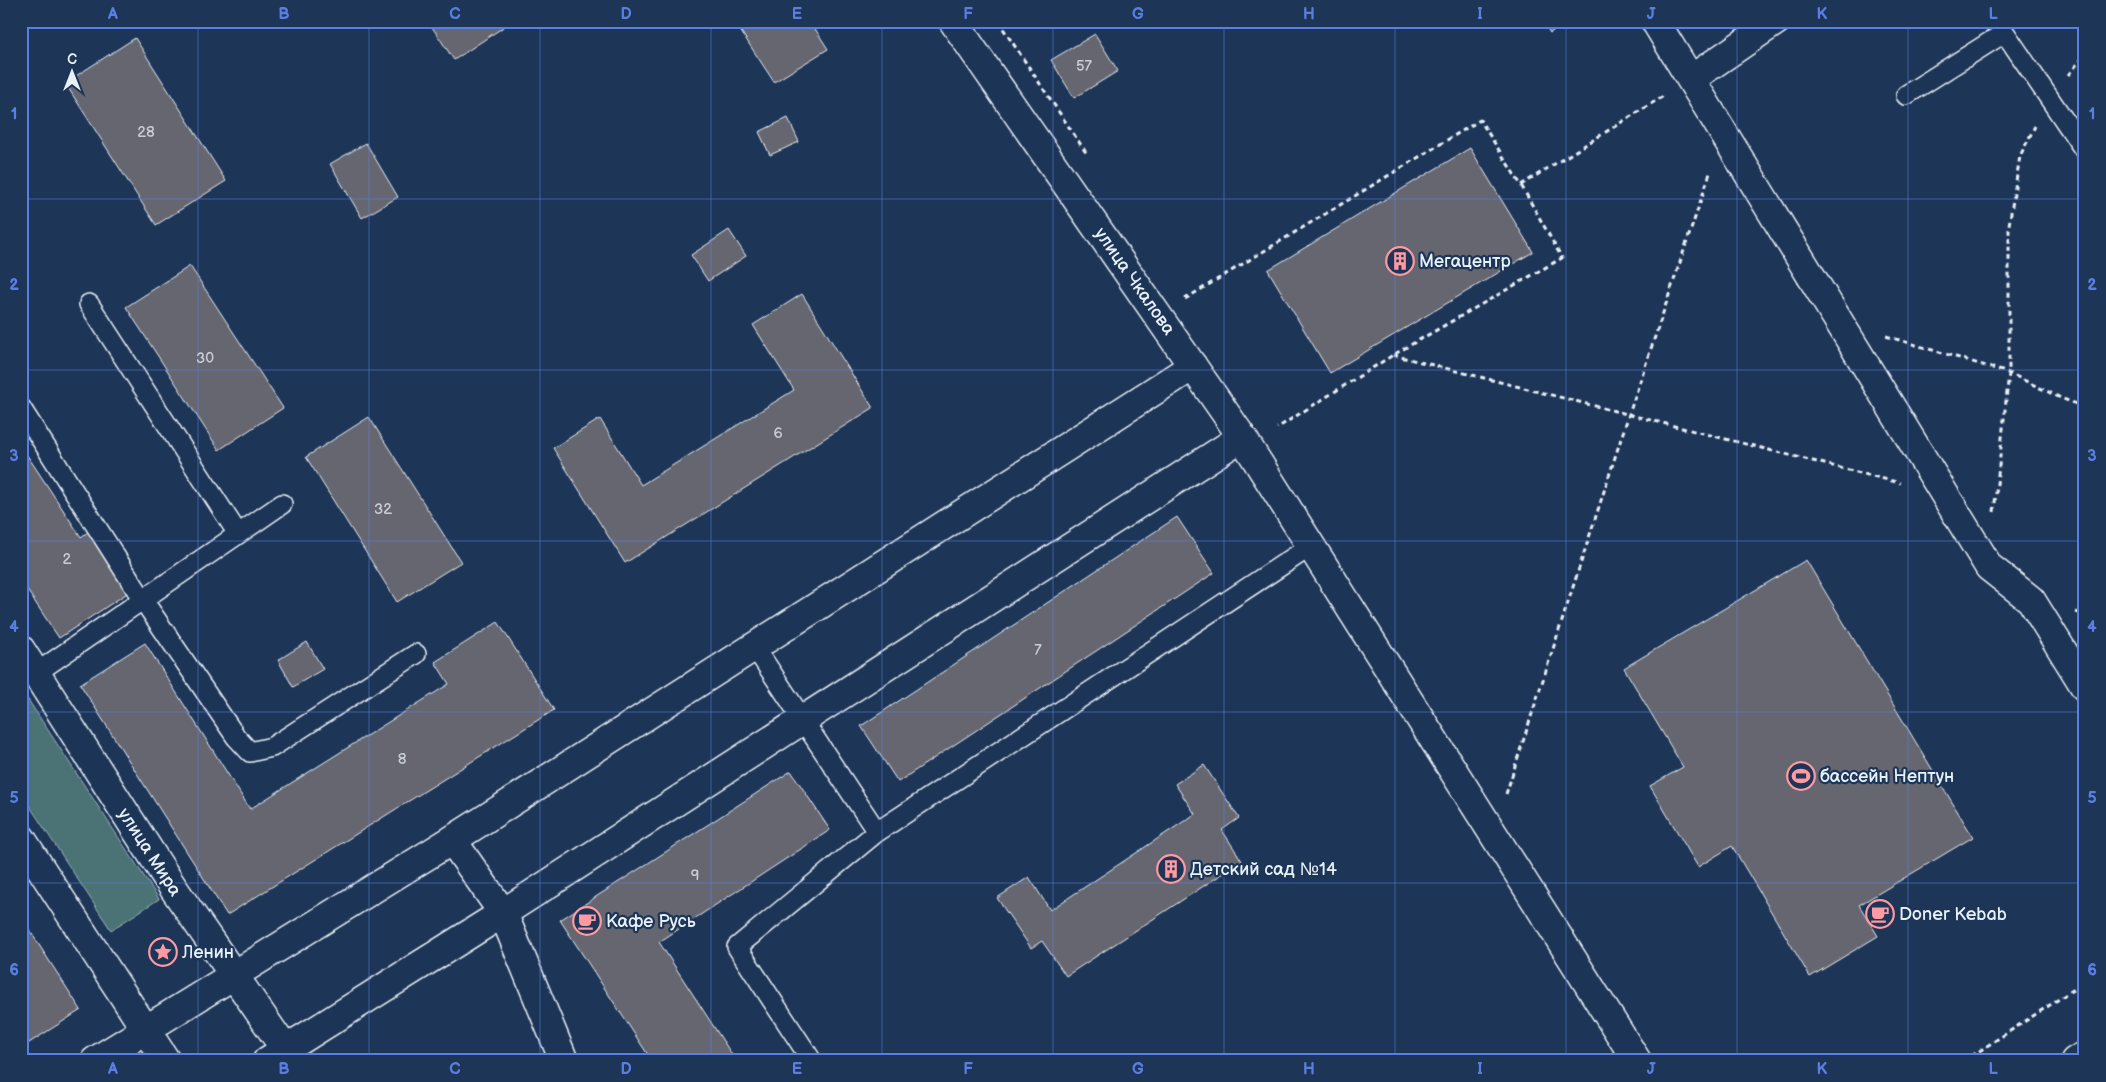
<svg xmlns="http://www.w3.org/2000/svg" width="2106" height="1082" font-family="'Balsamiq Sans',sans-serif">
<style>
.green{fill:#4c7275;stroke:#9ab2b6}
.building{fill:#666670;stroke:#e8f1f8}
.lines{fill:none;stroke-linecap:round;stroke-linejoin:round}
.lane-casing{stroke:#e8f1f8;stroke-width:22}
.street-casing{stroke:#e8f1f8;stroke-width:31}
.secondary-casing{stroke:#e8f1f8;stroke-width:31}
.path{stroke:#e8f1f8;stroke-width:3;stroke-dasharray:5 4;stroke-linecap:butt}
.lane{stroke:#1d3557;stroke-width:19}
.street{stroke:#1d3557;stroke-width:28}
.secondary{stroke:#1d3557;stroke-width:28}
.grid{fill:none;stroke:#5a7fe2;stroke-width:1;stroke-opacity:0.55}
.labels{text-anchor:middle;stroke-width:4.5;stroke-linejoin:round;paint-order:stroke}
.number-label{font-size:15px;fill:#c8ced6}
.poi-label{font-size:18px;fill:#e8f1f8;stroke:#1d3557;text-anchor:start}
.street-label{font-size:18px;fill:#e8f1f8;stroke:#1d3557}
.neatline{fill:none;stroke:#5a7fe2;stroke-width:2}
.grid-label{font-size:16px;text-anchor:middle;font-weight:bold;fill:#5a7fe2}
</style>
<rect width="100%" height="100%" fill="#1d3557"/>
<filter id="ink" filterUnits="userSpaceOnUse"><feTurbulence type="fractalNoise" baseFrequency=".02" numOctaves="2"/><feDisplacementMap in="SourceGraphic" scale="10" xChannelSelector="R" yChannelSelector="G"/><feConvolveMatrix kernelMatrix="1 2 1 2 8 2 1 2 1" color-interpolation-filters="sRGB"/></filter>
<g filter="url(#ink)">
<path class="green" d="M21 689 159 899 111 930 21 793Z"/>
<path class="building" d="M428 21H506L508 24 454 60Z
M734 21H810L828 49 774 82Z
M1542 21H1568L1550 33Z
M1095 34 1118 71 1074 98 1051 60Z
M135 38 226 181 156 225 65 83Z
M788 118 799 142 770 155 759 132Z
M366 143 398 197 362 218 330 164Z
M1470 148 1533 252 1330 373 1268 270Z
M729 230 746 256 708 281 691 255Z
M190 266 283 408 219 450 126 307Z
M802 294 873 408 625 563 553 448 600 419 641 485 794 390 753 325Z
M369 417 461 562 397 602 306 457Z
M21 446 81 537 92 529 132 590 59 638 21 581Z
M1177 517 1214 573 898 782 861 726Z
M1806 560 1973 837 1859 905 1878 936 1810 977 1732 846 1698 867 1650 786 1683 767 1624 668Z
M498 622 554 710 227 915 80 684 145 643 250 809 449 684 435 662Z
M307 642 323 669 293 687 278 660Z
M1204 765 1239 818 1222 830 1242 861 1066 976 1042 941 1031 948 997 898 1029 877 1050 910 1195 814 1175 784Z
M791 771 830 830 659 942 736 1061H652L560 920Z
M21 917 81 1010 21 1048Z"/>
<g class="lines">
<defs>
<path id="lane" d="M1997 21 2085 151
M1906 95 2004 33
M89 304 238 534
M21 408 143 600 236 737 250 752 272 747 416 654
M754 646 877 832 737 947 812 1061
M36 673 282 504
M877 832 1311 546"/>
<path id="street" d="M953 21 1242 437 1637 1061
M1655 21 1989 567 2031 600 2085 687
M1691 79 1776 21
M21 650 172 886 285 1049
M21 838 166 1061
M452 840 503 913 1242 437
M95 1061 452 840 1193 366
M267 1061 503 913 564 1061"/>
<path id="secondary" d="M2075 1061 2085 1055"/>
</defs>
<use href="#lane" class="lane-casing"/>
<use href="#street" class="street-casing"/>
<use href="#secondary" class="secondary-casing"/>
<path class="path" d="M998 21 1087 154
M2068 75 2085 55
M1521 185 1665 95
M1185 299 1480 120 1521 185 1562 258 1393 355 1277 428
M1886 336 2009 373 2063 399 2085 407
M1393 355 1900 483
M1994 512 2009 373V225L2020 156 2035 126
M2076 612 2085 615
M1506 794 1629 414 1710 173
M1964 1061 2085 982"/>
<use href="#lane" class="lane"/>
<use href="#street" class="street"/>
<use href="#secondary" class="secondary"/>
</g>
</g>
<path class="grid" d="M198 21V1061M369 21V1061M540 21V1061M711 21V1061M882 21V1061M1053 21V1061M1224 21V1061M1395 21V1061M1566 21V1061M1737 21V1061M1908 21V1061M21 199H2085M21 370H2085M21 541H2085M21 712H2085M21 883H2085"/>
<defs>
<symbol id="building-ring" viewBox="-11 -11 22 22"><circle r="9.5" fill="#1d3557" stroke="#ff9aa2" stroke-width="1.5"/><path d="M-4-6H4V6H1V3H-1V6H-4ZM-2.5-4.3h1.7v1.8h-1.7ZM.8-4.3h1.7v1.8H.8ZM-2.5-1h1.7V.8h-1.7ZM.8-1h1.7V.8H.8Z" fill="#ff9aa2"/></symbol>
<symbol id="stadium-ring" viewBox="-11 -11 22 22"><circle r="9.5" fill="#1d3557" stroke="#ff9aa2" stroke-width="1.5"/><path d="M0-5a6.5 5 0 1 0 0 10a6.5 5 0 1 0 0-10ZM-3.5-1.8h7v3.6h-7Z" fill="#ff9aa2"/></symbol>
<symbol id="cafe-ring" viewBox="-11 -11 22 22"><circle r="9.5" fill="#1d3557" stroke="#ff9aa2" stroke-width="1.5"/><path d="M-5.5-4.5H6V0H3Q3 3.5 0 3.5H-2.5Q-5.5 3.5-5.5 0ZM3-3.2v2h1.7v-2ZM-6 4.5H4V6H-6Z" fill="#ff9aa2"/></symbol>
<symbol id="sight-ring" viewBox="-11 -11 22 22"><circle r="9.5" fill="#1d3557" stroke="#ff9aa2" stroke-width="1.5"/><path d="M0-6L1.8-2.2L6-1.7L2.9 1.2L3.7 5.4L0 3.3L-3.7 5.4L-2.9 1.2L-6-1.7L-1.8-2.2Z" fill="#ff9aa2"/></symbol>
</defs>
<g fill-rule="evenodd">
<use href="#building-ring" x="1384" y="245" width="32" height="32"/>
<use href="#stadium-ring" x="1785" y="760" width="32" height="32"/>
<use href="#building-ring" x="1155" y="853" width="32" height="32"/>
<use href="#cafe-ring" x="1864" y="898" width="32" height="32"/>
<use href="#cafe-ring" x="571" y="905" width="32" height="32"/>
<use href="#sight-ring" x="147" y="936" width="32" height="32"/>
</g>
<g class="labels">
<g class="number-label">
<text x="1084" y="71">57</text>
<text x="146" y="137">28</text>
<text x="205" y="363">30</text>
<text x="778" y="438">6</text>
<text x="383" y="514">32</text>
<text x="67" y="564">2</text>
<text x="1038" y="655">7</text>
<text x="402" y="764">8</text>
<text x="695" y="880">9</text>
</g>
<g class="poi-label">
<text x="1419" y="267">Мегацентр</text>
<text x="1820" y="782">бассейн Нептун</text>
<text x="1190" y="875">Детский сад №14</text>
<text x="1899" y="920">Doner Kebab</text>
<text x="606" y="927">Кафе Русь</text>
<text x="182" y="958">Ленин</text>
</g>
<g class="street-label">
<text transform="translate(1135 281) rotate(55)" y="6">улица Чкалова</text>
<text transform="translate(150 852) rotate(57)" y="6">улица Мира</text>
</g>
</g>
<rect width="2106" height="1082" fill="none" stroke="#1d3557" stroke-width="55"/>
<g transform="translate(72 72)" stroke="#1d3557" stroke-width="4" paint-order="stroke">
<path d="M0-4L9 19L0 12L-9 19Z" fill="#e8f1f8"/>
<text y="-8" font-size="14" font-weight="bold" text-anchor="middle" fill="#e8f1f8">С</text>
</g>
<rect x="28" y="28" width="2050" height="1026" class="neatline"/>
<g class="grid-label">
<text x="113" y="19">A</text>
<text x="284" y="19">B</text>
<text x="455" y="19">C</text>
<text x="626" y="19">D</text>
<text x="797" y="19">E</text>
<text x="968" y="19">F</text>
<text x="1138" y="19">G</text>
<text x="1309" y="19">H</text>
<text x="1480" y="19">I</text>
<text x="1651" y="19">J</text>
<text x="1822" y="19">K</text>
<text x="1993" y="19">L</text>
<text x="14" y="119">1</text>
<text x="2092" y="119">1</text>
<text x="14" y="290">2</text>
<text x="2092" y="290">2</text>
<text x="14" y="461">3</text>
<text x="2092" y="461">3</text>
<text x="14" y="632">4</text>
<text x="2092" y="632">4</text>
<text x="14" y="803">5</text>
<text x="2092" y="803">5</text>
<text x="14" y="975">6</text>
<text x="2092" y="975">6</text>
<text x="113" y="1074">A</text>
<text x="284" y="1074">B</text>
<text x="455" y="1074">C</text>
<text x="626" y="1074">D</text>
<text x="797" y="1074">E</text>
<text x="968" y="1074">F</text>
<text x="1138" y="1074">G</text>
<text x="1309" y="1074">H</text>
<text x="1480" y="1074">I</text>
<text x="1651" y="1074">J</text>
<text x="1822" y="1074">K</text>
<text x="1993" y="1074">L</text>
</g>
</svg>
